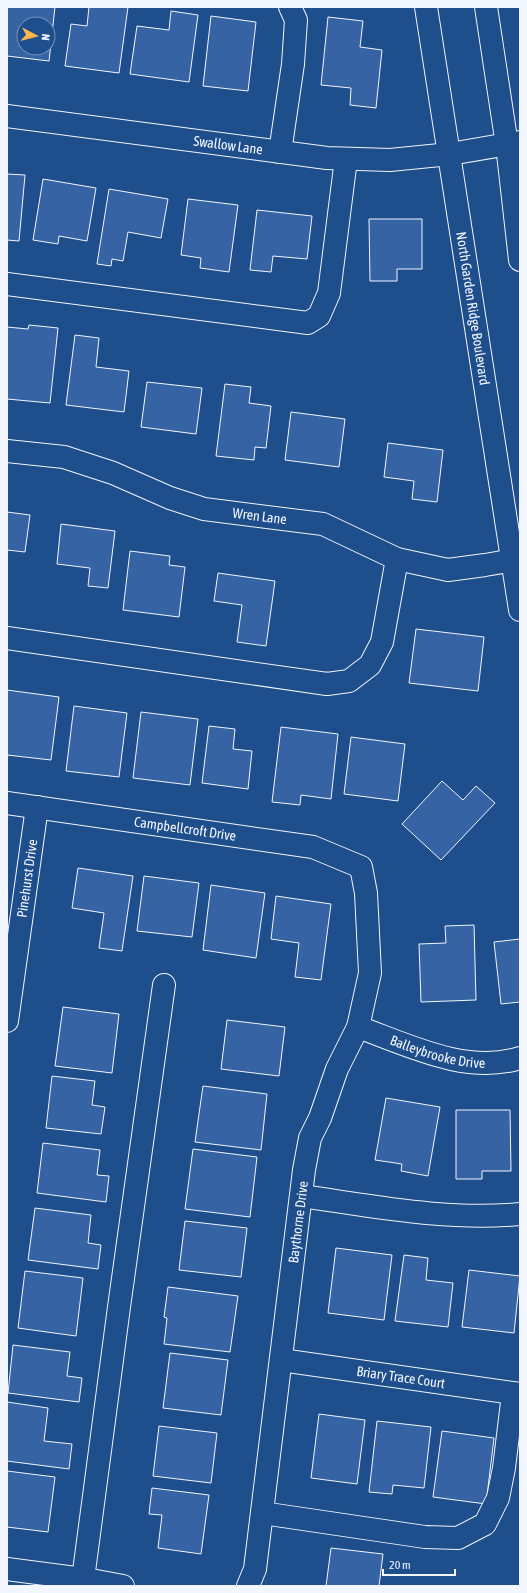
<svg xmlns="http://www.w3.org/2000/svg" width="527" height="1593" font-family="'Asap Condensed',sans-serif">
<style>
.building{fill:#3563a3;stroke:#f2f6ff;fill-rule:evenodd}
.lines{fill:none;stroke-linecap:round;stroke-linejoin:round}
.minor-casing{stroke:#f2f6ff;stroke-width:24}
.major-casing{stroke:#f2f6ff;stroke-width:24}
.minor{stroke:#1f4e8c;stroke-width:22}
.major{stroke:#1f4e8c;stroke-width:22}
.labels{text-anchor:middle;stroke-width:3;stroke-linejoin:round;paint-order:stroke}
.street-label{font-size:14px;fill:#f2f6ff;stroke:#1f4e8c}
</style>
<rect width="100%" height="100%" fill="#1f4e8c"/>
<path class="building" d="M7 7H55L49 61 7 56ZM24 24H48V48H24Z
M89 7H128L119 73 65 66 71 24 87 26Z
M171 11 198 15 189 82 130 74 137 26 169 30Z
M211 16 256 22 248 91 203 86Z
M328 17 363 21 360 47 382 50 376 108 350 105 351 88 321 85Z
M7 174 25 175 19 241 7 240Z
M43 179 96 188 87 241 59 236 58 244 33 240Z
M109 189 168 199 161 238 128 232 123 261 112 259 111 266 97 264Z
M188 199 238 205 229 272 200 268 201 258 181 255Z
M257 210 312 216 307 259 273 256 271 272 250 270Z
M369 219H422V269H397V281H370Z
M29 325 58 328 50 403 7 399V327L28 329Z
M75 335 99 338 96 367 129 371 124 412 66 405Z
M147 382 202 388 196 434 141 427Z
M225 384 251 387 249 403 271 406 266 448 255 447 254 460 216 456Z
M291 412 345 419 339 467 285 460Z
M388 443 443 450 437 502 412 499 414 481 384 477Z
M7 512 30 515 25 552 7 550Z
M61 524 115 531 108 588 88 586 90 568 57 564Z
M130 551 170 556 169 565 185 567 179 617 123 610Z
M218 573 275 581 266 646 237 642 242 605 214 601Z
M416 629 484 637 478 691 409 683Z
M7 690 59 697 51 760 7 755Z
M74 706 127 713 119 777 66 771Z
M141 712 198 719 190 785 133 778Z
M209 726 235 729 233 749 252 751 248 789 202 783Z
M281 727 338 734 331 799 301 795 300 805 272 802Z
M351 737 405 744 398 801 344 794Z
M442 781 463 800 476 786 495 803 441 860 402 824Z
M78 868 133 876 122 951 99 948 104 913 72 908Z
M144 876 199 883 192 937 137 931Z
M211 885 265 893 256 958 203 950Z
M276 896 331 904 321 980 295 977 299 943 271 939Z
M474 925 476 1000 421 1002 419 944 446 943 445 926Z
M520 939V1002L501 1004 494 942Z
M63 1007 119 1014 112 1073 55 1066Z
M227 1020 285 1027 279 1076 221 1069Z
M52 1076 95 1081 92 1105 105 1107 101 1134 46 1128Z
M203 1086 267 1094 261 1150 195 1142Z
M386 1098 440 1107 428 1176 401 1171 402 1164 375 1160Z
M456 1110H510L511 1171H482V1179H456Z
M43 1143 100 1150 97 1175 109 1176 106 1202 37 1193Z
M193 1149 257 1157 250 1217 185 1209Z
M35 1208 91 1215 88 1243 101 1245 98 1269 28 1260Z
M185 1221 247 1228 241 1277 179 1270Z
M336 1248 392 1255 384 1320 328 1313Z
M404 1255 428 1258 426 1280 453 1283 448 1327 395 1321Z
M469 1270 520 1276 514 1333 462 1327Z
M25 1271 83 1278 76 1336 18 1328Z
M168 1287 238 1296 230 1352 164 1344 167 1318 164 1317Z
M13 1345 70 1352 67 1376 82 1378 79 1402 8 1393Z
M170 1353 228 1360 221 1415 163 1408Z
M7 1402 48 1408 44 1441 72 1444 69 1469 7 1461Z
M319 1414 365 1420 357 1484 311 1478Z
M377 1421 431 1427 424 1488 393 1485 392 1494 369 1492Z
M159 1426 217 1433 211 1483 153 1476Z
M442 1431 494 1438 486 1504 433 1497Z
M7 1471 55 1477 48 1532 7 1527Z
M152 1488 209 1495 201 1554 158 1548 162 1515 149 1514Z
M331 1548 383 1554 379 1586H326Z"/>
<g class="lines">
<defs>
<g id="minor">
<path id="s1" d="M7 116 327 158 390 160 450 154 520 142"/>
<path d="M280 152 293 64 296 20 290 7"/>
<path d="M7 284 308 323 319 316 329 293 346 159"/>
<path id="s2" d="M7 451 64 457 113 473 170 498 204 509 323 524 397 559 448 570 485 565 520 559"/>
<path d="M7 638 327 684 349 681 370 665 382 642 397 559"/>
<path id="s3" d="M7 803 313 847 361 867 366 893 370 973 358 1027 337 1069 320 1118 310 1138 304 1170 255 1569 248 1586"/>
<path id="s4" d="M7 1021 37 807"/>
<path id="s5" d="M358 1027C408 1045 467 1075 520 1058"/>
<path d="M301 1196C373 1206 447 1221 520 1214"/>
<path id="s6" d="M281 1360 520 1394"/>
<path d="M262 1513 425 1537 458 1538 485 1524 498 1498 504 1468 513 1394"/>
<path d="M7 1569 91 1580 123 1586"/>
<path d="M83 1579 119 1307 164 985"/>
</g>
<g id="major">
<path id="s7" d="M426 7 520 610"/>
<path d="M486 7 507 145 520 260"/>
</g>
</defs>
<use href="#minor" class="minor-casing"/>
<use href="#major" class="major-casing"/>
<use href="#minor" class="minor"/>
<use href="#major" class="major"/>
</g>
<g class="labels">
<g class="street-label">
<text dy="5" stroke="none"><textPath href="#s1" startOffset="223">Swallow Lane</textPath></text>
<text dy="5" stroke="none"><textPath href="#s7" startOffset="305">North Garden Ridge Boulevard</textPath></text>
<text dy="5" stroke="none"><textPath href="#s2" startOffset="263">Wren Lane</textPath></text>
<text dy="5" stroke="none"><textPath href="#s3" startOffset="180">Campbellcroft Drive</textPath></text>
<text dy="5" stroke="none"><textPath href="#s4" startOffset="144">Pinehurst Drive</textPath></text>
<text dy="5" stroke="none"><textPath href="#s5" startOffset="84">Balleybrooke Drive</textPath></text>
<text transform="translate(298 1222) rotate(-83)" y="5">Baythorne Drive</text>
<text dy="5" stroke="none"><textPath href="#s6" startOffset="121">Briary Trace Court</textPath></text>
</g>
</g>
<rect width="527" height="1593" fill="none" stroke="#f2f6ff" stroke-width="16"/>
<g transform="translate(36 36) rotate(97)"><circle r="19" fill="#1f4e8c" stroke="#7391ba"/>
<path d="M0-3L7 15L0 10L-7 15Z" fill="#ffb74d"/>
<text y="-6" font-size="11" font-weight="bold" text-anchor="middle" fill="#f2f6ff">N</text>
</g>
<path d="M383 1569v6h72v-6" fill="none" stroke="#f2f6ff" stroke-width="2"/>
<text x="389" y="1569" font-size="12" fill="#f2f6ff" stroke="#1f4e8c" stroke-width="3" paint-order="stroke">20 m</text>
</svg>
